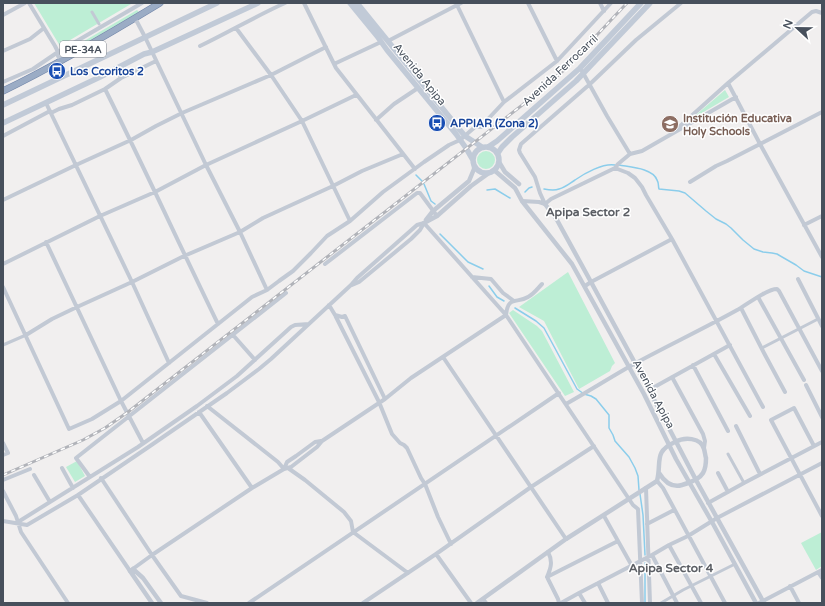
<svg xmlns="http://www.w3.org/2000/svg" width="825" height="606" font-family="'Varela Round',sans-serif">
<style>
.green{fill:#bdeed5}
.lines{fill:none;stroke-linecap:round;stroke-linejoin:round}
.stream{stroke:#8bcdeb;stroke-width:1.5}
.trunk-casing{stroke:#7286a9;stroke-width:7}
.pedestrian{stroke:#c2c9d4;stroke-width:3}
.minor{stroke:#c2c9d4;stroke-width:4}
.tertiary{stroke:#c2c9d4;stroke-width:4.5}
.secondary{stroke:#c1cad7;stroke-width:5.5}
.trunk{stroke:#9bacc5;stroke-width:6}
.rail-casing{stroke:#b1b3b9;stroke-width:3}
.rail{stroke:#fff;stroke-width:1.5;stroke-dasharray:4.5;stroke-linecap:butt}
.labels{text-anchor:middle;stroke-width:3;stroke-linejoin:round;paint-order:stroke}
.shield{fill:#fff;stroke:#7e848d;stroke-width:1}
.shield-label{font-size:10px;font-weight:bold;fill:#47505c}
.street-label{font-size:11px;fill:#47505c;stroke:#fff}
.transit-label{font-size:11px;font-weight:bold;fill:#164399;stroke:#fff;text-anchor:start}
.education-label{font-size:11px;font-weight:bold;fill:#785e54;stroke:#fff;text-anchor:start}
.neighbourhood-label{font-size:12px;font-weight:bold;fill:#5b5e64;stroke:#fff}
</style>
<rect width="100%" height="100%" fill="#f1efef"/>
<path class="green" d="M34 3H131V4L60 46Z
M137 10 139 12 64 56 62 54Z
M725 90 729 97 690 120Z
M477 160a9 9 0 1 1 18 0a9 9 0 1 1-18 0Z
M568 272 615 363 612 366 610 371 579 389 544 321 519 307Z
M513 310 537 326 542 331 574 392 565 396 509 313Z
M77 461 85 476 75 482 66 467Z
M822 532V566L816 570 801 543Z"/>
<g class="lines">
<path class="stream" d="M619 165C629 167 653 168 657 180 659 183 658 186 659 189L679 191 685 193 706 211 716 219 726 224 731 228 743 240 754 249 763 252 772 253 777 254 796 265 804 271 822 277
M416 175 422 181
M424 184 431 201 435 204
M544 189C549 190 554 191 559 189 566 187 570 183 575 180 585 173 603 163 615 165
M487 190 495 189 510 198
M525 192 529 188 532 187
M440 234 468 262 483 269
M489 286 497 297 504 301
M515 308 536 321 544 328 577 389 584 394 591 396 596 399 609 415V428L613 435 615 441 629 457 635 468 638 476 639 490
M640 494 643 515 645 555
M645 563V603"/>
<defs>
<path id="trunk" d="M3 91C57 65 109 34 160 3"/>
</defs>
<use href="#trunk" class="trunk-casing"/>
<path class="pedestrian" d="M92 12 99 24
M3 345 26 335
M762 348 818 319
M728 454 744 483
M661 603 683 590 735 564"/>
<path class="minor" d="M29 3 55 46 58 52V56L61 61
M304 3 336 68 415 169
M456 3 504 102
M528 3 557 61
M600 3 604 11
M3 15 25 3
M135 18 145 37 206 165 240 232 267 290
M236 28 271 75 302 121 350 221
M388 41 461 3
M200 46C229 32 256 16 285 3
M3 51 30 39 44 28
M334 64 381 42
M116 68 121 78
M582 71 607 116 630 154
M3 82 33 69 58 52 142 3
M728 83 760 144 822 257
M105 89C144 167 180 246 218 324
M46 103 132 282 169 363
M51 113 59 109 72 105 105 89 121 78 156 61
M376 120 394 104 418 88
M679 127 728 83 812 12 816 11 822 13
M3 136 50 111
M615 168 628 173 635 178 642 187 646 195 672 239 763 407
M690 182 716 166 727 161 822 112
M3 200 76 165 131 140 156 126 182 113 271 75 326 47
M522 201 539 202 545 204
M545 204 540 193 535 177 520 153 519 150 521 144 590 84 636 40 681 3
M545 204 551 199 615 168 618 164 630 154 642 151 736 97
M424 223 506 315 633 505 638 509 642 603
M804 225 822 216
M46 242 121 401 143 443
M3 264 100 216 155 192 206 165 302 121 356 95
M325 264 417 193H420L437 216
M472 277 491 279 503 293 514 301
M798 279 822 326
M352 285 359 282 376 268 411 239 420 230 424 223
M585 286 591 282 672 239
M3 287 69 429 92 419 121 401 252 297 267 290 279 281 293 271 311 253 327 236 350 221 383 192 424 162 449 145 460 140 475 127H482L489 118 504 102 557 61 611 3
M758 297 804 380
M329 305 335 315 379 402 392 434 400 443 404 445 407 448 421 478 425 484 438 517 451 544
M741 308 764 353 785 392
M335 315 342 317 345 316 385 399
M26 335 52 319 77 307 132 282 184 256 240 232 263 218 287 207 333 186 362 171 403 154
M233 335 255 360
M714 354 750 416
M443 357 566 539
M693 365 728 431
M672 377 703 434 705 441 704 448
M806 385 822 417
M649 390 730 345
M566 404C589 391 611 377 634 364 669 345 705 328 739 309 749 303 767 289 777 289L779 291 822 371
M207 406 278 462 284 469 287 462 296 456 315 442 321 441
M199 412 252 488
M736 426 760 474
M3 443 8 453 3 455
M814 446 794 408 771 420 822 516
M62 468 73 488
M288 468 305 480 344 512 351 521 353 532 408 573
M718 473 728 492
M34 475 50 502
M90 477 76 458 286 293
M101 478 152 555 181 596 207 603
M3 480 30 469
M657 481 663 488 725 603
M646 488 650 603
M3 491 16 516 21 532 68 603
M78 495 130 571 152 555 252 488 284 469 291 467 317 447 322 441 385 399 411 378 506 315C508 295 517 304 528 297 534 294 538 288 542 284
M708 503 744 483 822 442
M604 516 632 566
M3 521 27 525 78 495 150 446 227 393 259 369 271 359 351 285 357 278 417 225 424 223
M18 522 138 447 197 406 237 376 291 327 295 325 309 324
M647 524 674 510
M669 545 701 603
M436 554 471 603
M652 555 677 603
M818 572 822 578
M547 577 618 541
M547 577 558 599 559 603
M547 577C551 568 553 561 548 552
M598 583 608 603
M790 586 799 603
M579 593 585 603
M483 599 486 603
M249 603 559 393
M363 603 436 554 531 487 594 446
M561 603 579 593 652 555 669 545 688 536 717 518 822 463
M759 603 822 570"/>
<path class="tertiary" d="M499 162 505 172 519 184
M494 170 515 188 522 201 572 264 644 394 676 459 712 522 756 603
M545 204 557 220 591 282 635 363 696 480 764 603
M426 220 433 211 469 181 474 169V165
M424 223 437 216 471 186 489 173
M133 569 143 578 161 603
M130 571 152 603
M477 603 566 539 657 481C662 462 653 452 675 442 684 437 701 437 704 449 705 452 705 455 706 458 706 463 706 468 703 473 699 480 689 483 682 485 672 488 664 481 659 473"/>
<path class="secondary" d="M350 3 377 36 387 50 456 134 466 148 473 160
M357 3 460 130 465 136 482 147
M3 105 217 3
M3 123 100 77 144 54 152 52 258 3
M473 160a13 13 0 1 1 26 0a13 13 0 1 1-26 0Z
M488 147 497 141 580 68 641 3
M498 153 502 147 512 137 576 81 650 3"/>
<use href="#trunk" class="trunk"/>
<defs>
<path id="rail" d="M3 475 83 440 105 428 128 412 530 99 564 70 627 3"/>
</defs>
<use href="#rail" class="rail-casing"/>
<use href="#rail" class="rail"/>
</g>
<defs>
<symbol id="bus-disc" viewBox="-11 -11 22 22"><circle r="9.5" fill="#1a4fb4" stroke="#fff"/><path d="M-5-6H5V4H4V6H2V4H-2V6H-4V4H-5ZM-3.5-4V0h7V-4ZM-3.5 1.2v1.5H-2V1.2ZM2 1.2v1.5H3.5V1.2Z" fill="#fff"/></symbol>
<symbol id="school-disc" viewBox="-11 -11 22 22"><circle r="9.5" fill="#8d6e63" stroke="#fff"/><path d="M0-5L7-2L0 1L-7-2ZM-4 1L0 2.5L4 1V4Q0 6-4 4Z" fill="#fff"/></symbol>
</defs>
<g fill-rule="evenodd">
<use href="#bus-disc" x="47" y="61" width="20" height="20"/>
<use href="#bus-disc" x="427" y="113" width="20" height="20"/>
<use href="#school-disc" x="660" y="114" width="20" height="20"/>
</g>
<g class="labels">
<rect class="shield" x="60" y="41" width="46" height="16" rx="3"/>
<g class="shield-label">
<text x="83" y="53">PE-34A</text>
</g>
<g class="street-label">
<text transform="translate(560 70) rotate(-43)" y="4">Avenida Ferrocarril</text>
<text transform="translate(420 74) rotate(51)" y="4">Avenida Apipa</text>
<text transform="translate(654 394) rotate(62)" y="4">Avenida Apipa</text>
</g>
<g class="transit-label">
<text x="70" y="75">Los Ccoritos 2</text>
<text x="450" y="127">APPIAR (Zona 2)</text>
</g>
<g class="education-label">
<text x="683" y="122">Institución Educativa<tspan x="683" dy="13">Holy Schools</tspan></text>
</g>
<g class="neighbourhood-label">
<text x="588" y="216">Apipa Sector 2</text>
<text x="671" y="572">Apipa Sector 4</text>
</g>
</g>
<rect width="825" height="606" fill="none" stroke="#47505c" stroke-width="8"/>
<g transform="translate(797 28) rotate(292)" stroke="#ffffff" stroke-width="3" paint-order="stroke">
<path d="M0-3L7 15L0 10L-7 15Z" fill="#47505c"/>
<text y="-6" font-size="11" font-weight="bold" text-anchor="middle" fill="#47505c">N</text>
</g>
</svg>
